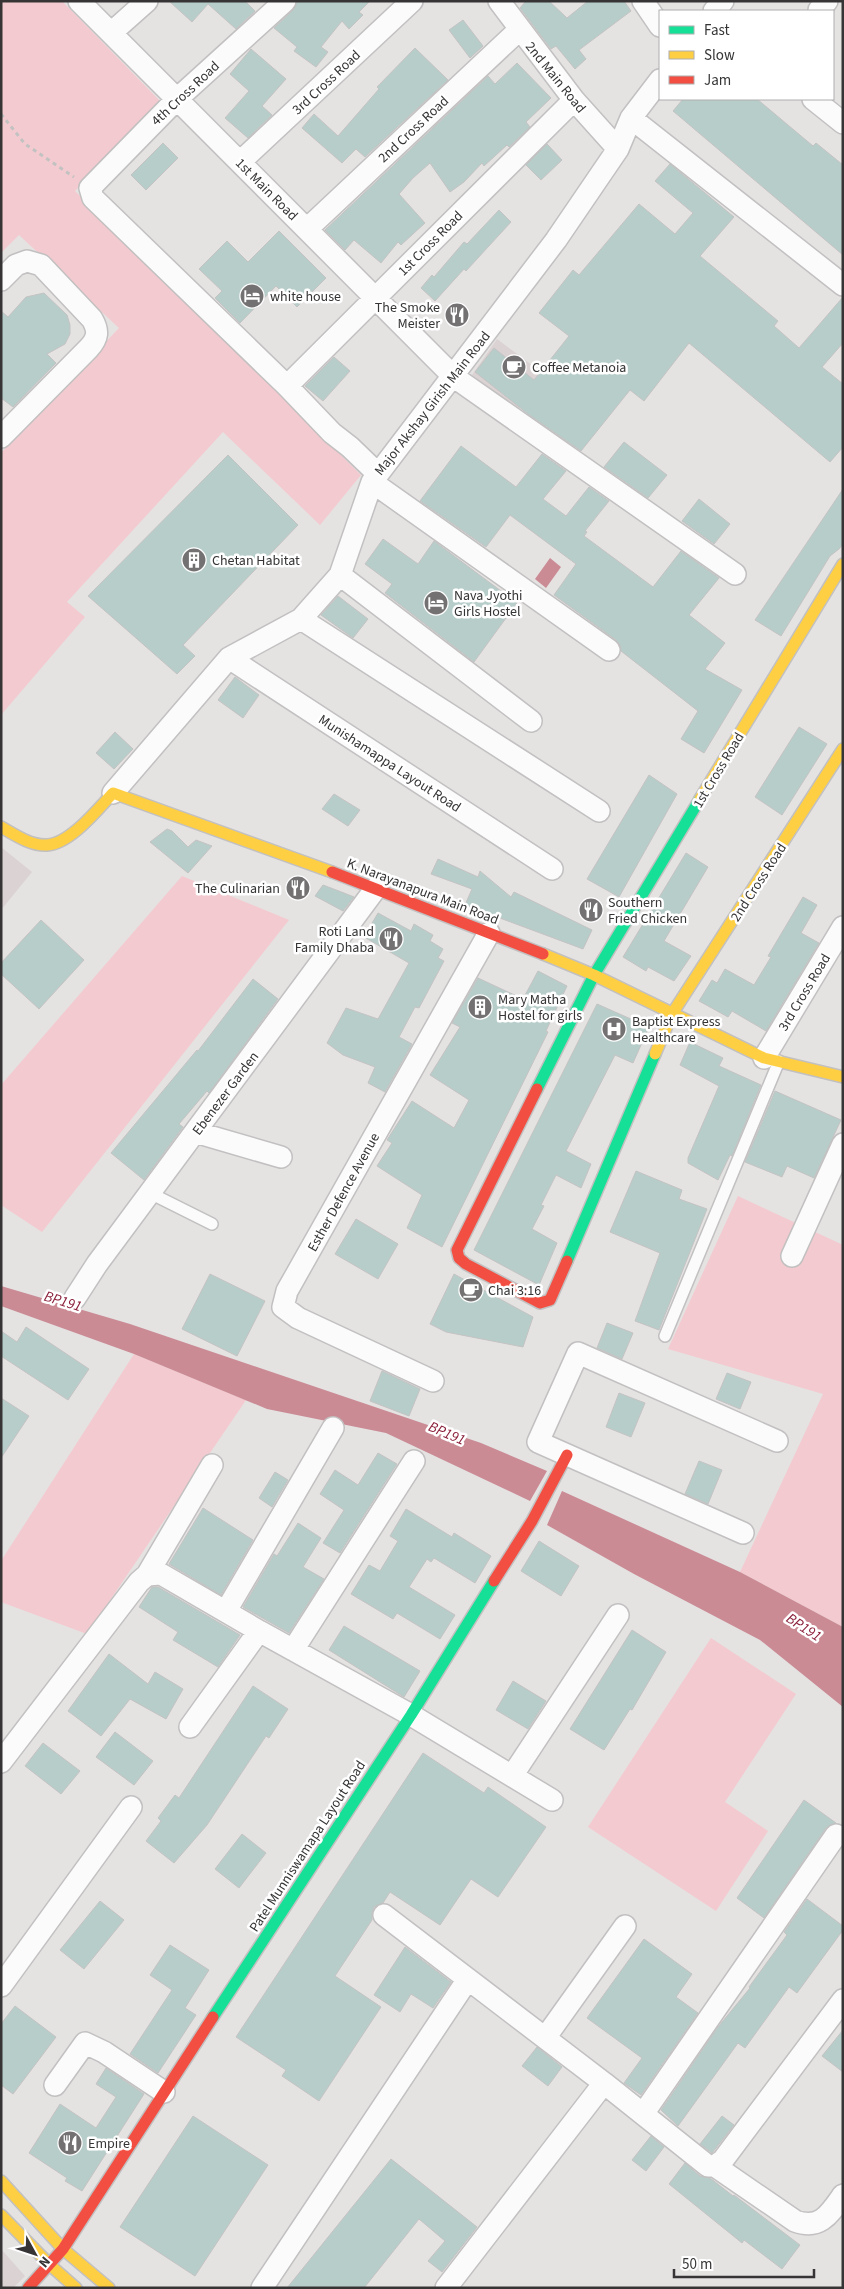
<svg xmlns="http://www.w3.org/2000/svg" width="844" height="2289" font-family="'Source Sans 3',sans-serif">
<style>
.built{fill:#dbd2d3}
.green{fill:#f3cacf}
.water{fill:#ca8b95}
.building{fill:#b7cdc9;stroke:#c4c3c3}
.lines{fill:none;stroke-linecap:round;stroke-linejoin:round}
.lane-casing{stroke:#c2c0c0;stroke-width:14}
.street-casing{stroke:#c2c0c0;stroke-width:24}
.fast-casing{stroke:#c2c0c0;stroke-width:14}
.slow-casing{stroke:#c2c0c0;stroke-width:14}
.jam-casing{stroke:#c2c0c0;stroke-width:14}
.path{stroke:#c3c2c2;stroke-width:3;stroke-dasharray:4 4;stroke-linecap:butt}
.lane{stroke:#fbfbfb;stroke-width:11}
.street{stroke:#fbfbfb;stroke-width:21}
.fast{stroke:#16e098;stroke-width:11}
.slow{stroke:#ffcf43;stroke-width:11}
.jam{stroke:#f24e42;stroke-width:11}
.labels{text-anchor:middle;stroke-width:5;stroke-linejoin:round;paint-order:stroke}
.street-label{font-size:14px;fill:#363434;stroke:#fff}
.poi-label{font-size:14px;fill:#363434;stroke:#fff;text-anchor:start}
.water-label{font-size:15px;font-style:italic;fill:#8b203b;stroke:#fff}
</style>
<rect width="100%" height="100%" fill="#e5e2e2"/>
<path class="built" d="M497 339 548 377 518 410 472 375Z
M1 847 32 872 1 910Z
M1 2249 25 2276 13 2288H1Z"/>
<path class="green" d="M1 1H62L162 103 75 191 361 475 320 525 223 432 67 602 85 617 1 715V453L119 328 19 235 1 253Z
M182 876 289 920 42 1232 1 1205V1085Z
M738 1196 843 1245V1627L740 1572 823 1394 668 1349Z
M134 1354 246 1400 87 1634 1 1602V1561Z
M711 1638 796 1694 725 1802 768 1831 716 1911 588 1827Z"/>
<path class="water" d="M550 558 561 567 546 588 535 579Z
M1 1286 130 1324 481 1443 547 1471 530 1501 386 1433 267 1409 134 1354 1 1306Z
M562 1491 740 1572 843 1627V1707L760 1640 634 1574 547 1525Z"/>
<path class="building" d="M169 1H245L255 11 236 29 208 4 192 22Z
M297 1H370L359 12 363 15 349 29 342 21 321 47 328 52 316 67 294 51 297 47 274 28 293 10Z
M526 1H549L567 18 588 1H624L631 11 579 50 586 59 575 69 556 46 551 49 520 8Z
M463 20 483 46 470 58 449 30Z
M415 48 448 80 365 157 356 149 342 163 302 128 314 114 338 136 379 89 377 87Z
M251 49 286 79 262 106 272 115 248 138 225 118 249 91 230 74Z
M517 63 551 98 526 122 530 127 509 147 507 145 484 166 482 163 464 182 450 192 430 163 413 178 399 194 425 223 401 245 398 242 381 263 354 240 345 250 325 230 488 76 495 84Z
M683 99H757L813 146 816 143 843 165V255L673 111Z
M163 143 178 158 146 190 131 175Z
M547 144 562 160 541 180 526 165Z
M670 164 734 217 700 256 778 321 774 326 799 348 843 297V343L822 367 843 384V447L830 462 689 343 644 401 630 390 581 451 528 414 475 372 494 348 534 380 569 336 539 313 573 270 579 275 639 204 675 234 693 213 655 181Z
M499 210 511 222 466 271 464 269 435 301 421 288 432 275 434 277 464 242 467 244Z
M279 231 326 278 297 307 276 286 240 323 215 298 222 291 199 269 227 241 248 262Z
M44 293 67 315 70 325V334L65 344 47 354 56 363 13 407 1 398V311L8 317 26 297Z
M334 357 350 371 323 401 305 386Z
M624 442 667 475 648 498 604 467Z
M461 446 516 487 542 454 566 471 543 499 566 516 589 487 609 501 585 531 587 532 584 536 653 587 681 551 719 578 689 615 725 643 705 669 742 690 704 753 681 739 698 711 621 651 620 645 616 640 554 595 576 564 510 515 486 547 420 501Z
M228 455 298 525 183 645 195 656 177 674 88 596Z
M843 489V544L839 549 830 556 781 636 755 620Z
M699 499 730 524 714 544 682 521Z
M383 539 418 564 434 541 517 603 474 662 385 593 392 584 365 564Z
M338 596 368 619 353 638 321 615Z
M235 677 259 695 243 718 218 700Z
M799 727 827 744 782 815 755 797Z
M115 732 133 749 114 769 96 753Z
M649 775 677 794 619 897 587 879Z
M334 794 360 810 348 826 322 809Z
M167 829 172 831 188 847 196 840 212 846 188 873 150 842Z
M686 853 708 867 664 941 691 956 674 981 648 967 646 971 623 957Z
M438 859 478 877 480 871 511 897 514 892 592 930 583 949 465 905 472 889 431 874Z
M323 885 344 893 354 897 343 911 315 896Z
M803 897 817 905 801 933 819 943 766 1031 732 1011 728 1017 699 1001 712 980 717 983 725 969 754 985 771 957 768 956Z
M378 913 411 931 414 924 433 935 430 941 443 949 438 958 444 961 419 1008 415 1007 399 1037 412 1044 385 1092 368 1083 375 1067 343 1055 327 1043 346 1008 378 1019 409 963 364 937Z
M41 920 84 960 39 1009 1 974V963Z
M538 971 567 986 546 1031 548 1032 442 1247 407 1228 422 1195 377 1166 392 1143 387 1140 412 1101 454 1128 469 1100 430 1075 460 1027 452 1023 478 978 523 999Z
M253 979 278 999 209 1093 207 1091 179 1124 183 1127 144 1180 111 1153 197 1050 198 1051Z
M597 1004 649 1027 633 1063 615 1055 566 1151 591 1164 581 1188 556 1175 541 1205 544 1206 532 1229 557 1243 539 1285 474 1250Z
M690 1042 723 1058 719 1066 761 1085 732 1156 730 1155 718 1180 688 1163V1158L719 1086 680 1065Z
M775 1091 841 1120 814 1178 787 1166 782 1177 745 1162Z
M636 1171 682 1190 679 1199 707 1209 659 1330 635 1321 660 1253 610 1232Z
M356 1219 398 1244 378 1279 335 1254Z
M210 1274 265 1301 237 1356 182 1329Z
M454 1274 533 1317 523 1347 446 1332 430 1324Z
M607 1323 633 1333 622 1359 597 1348Z
M26 1327 89 1369 68 1400 1 1356V1331L17 1342Z
M382 1371 420 1389 409 1416 370 1401Z
M727 1373 751 1382 740 1409 716 1399Z
M619 1393 645 1403 631 1437 606 1427Z
M1 1398 29 1416 1 1458Z
M378 1453 397 1464 340 1553 323 1543 344 1510 320 1494 335 1470 358 1485Z
M699 1461 722 1470 708 1504 685 1494Z
M275 1472 288 1480 272 1507 259 1498Z
M203 1508 253 1540 221 1595 169 1564Z
M406 1509 452 1537 454 1533 491 1556 475 1583 434 1558 431 1562 427 1559 409 1587 455 1615 440 1639 397 1613 393 1619 351 1594 369 1565 380 1571 398 1541 390 1536Z
M298 1523 321 1538 303 1567 324 1579 289 1633 243 1607 274 1554 277 1556Z
M539 1541 579 1566 561 1596 521 1571Z
M152 1587H158L240 1635 218 1667 173 1640 178 1632 139 1607Z
M344 1626 420 1671 404 1697 329 1650Z
M632 1630 666 1652 632 1710 630 1709 604 1750 570 1729Z
M109 1654 148 1684 155 1672 183 1689 166 1719 130 1699 101 1736 68 1711Z
M513 1681 546 1701 528 1729 496 1710Z
M253 1686 288 1709 269 1738 266 1736 207 1825 174 1863 146 1841 161 1821 158 1818 175 1795 179 1798Z
M115 1732 153 1761 134 1785 96 1757Z
M43 1743 80 1771 61 1794 25 1766Z
M423 1753 484 1793 488 1787 546 1827 498 1897 471 1879 440 1925 390 1892 383 1903 374 1907 372 1913V1920L335 1976 381 2007 319 2101 282 2076 286 2070 236 2037Z
M804 1800 836 1823 826 1828 764 1918 737 1898Z
M242 1834 266 1853 239 1888 215 1869Z
M807 1899 843 1926V1930L797 1993 789 1987 745 2048 738 2043 678 2126 661 2110 718 2027 750 1988 749 1987 787 1935 784 1932Z
M100 1901 124 1920 84 1969 60 1950Z
M644 1939 692 1974 676 1997 698 2013 641 2095 624 2083 642 2058 587 2018Z
M170 1945 209 1970 185 2008 196 2015 158 2073 130 2054 172 1990 150 1975Z
M405 1947 451 1982 433 2008 411 1994 400 2012 374 1995Z
M15 2006 56 2037 13 2094 1 2085V2024Z
M843 2030V2072L822 2056Z
M537 2047 562 2067 548 2086 522 2066Z
M106 2068 144 2094 82 2191 65 2181 67 2178 29 2153 60 2104 96 2128 116 2097 96 2084Z
M193 2116 268 2165 195 2276 120 2227Z
M722 2116 734 2125 712 2153 700 2144Z
M651 2136 664 2147 646 2171 632 2160Z
M391 2159 477 2227 442 2272 428 2261 445 2241 419 2219 364 2288H287Z
M685 2163 700 2176 710 2178 733 2196 734 2195 800 2245 782 2269 744 2240 742 2243 669 2184Z"/>
<g class="lines">
<defs>
<path id="lane" d="M150 1193 212 1224
M665 1336 779 1061"/>
<path id="street" d="M79 1 454 377 735 574
M285 1 177 99 90 188 93 198 287 386 332 433 350 447 378 474
M499 1 574 100 618 149
M643 1 660 26
M819 10 827 1
M714 11 723 1
M111 33 147 1
M813 99 843 123
M631 118 843 285
M240 162 412 1
M307 229 519 30
M1 280 16 265 27 261 41 265 92 319C99 331 98 338 89 348L1 437
M287 386 574 100
M372 482 609 650
M340 575 531 721
M301 619 599 811
M229 658 552 869
M113 793 229 658 301 619 340 575 372 482 556 240 618 149 631 118 660 80
M764 1058 843 927
M195 1132 281 1157
M792 1256 843 1144
M75 1298 97 1264 376 888
M433 1381 298 1318 283 1307 287 1291 489 933
M743 1533 538 1442 578 1353 777 1441
M147 1575 212 1465
M226 1611 333 1428
M293 1650 414 1461
M190 1727 259 1631 411 1715 552 1800
M1 1762 139 1582 147 1575 161 1574 259 1631
M512 1776 618 1615
M384 1915 604 2083
M1 1986 131 1807
M545 2038 625 1926
M55 2085 85 2043 104 2052 164 2092
M643 2114 836 1835
M715 2166 795 2221C820 2230 829 2215 843 2195
M262 2288 468 1979
M446 2288 604 2083 708 2166H715L723 2160 843 2000"/>
<path id="fast" d="M537 1089 594 975 700 799
M567 1261 655 1054
M213 2017 411 1715 494 1581"/>
<path id="slow" d="M700 799 843 564
M1 827C15 835 31 846 47 845 70 844 98 809 113 793L332 872
M543 954 594 975 764 1058 843 1077
M655 1054 672 1014 843 749
M1 2181 63 2249 109 2288
M1 2215 50 2265 76 2288"/>
<path id="jam" d="M332 872 543 954
M537 1089 457 1250 459 1258 466 1264 540 1303 550 1300 567 1261
M494 1581 532 1521 567 1455
M28 2288 63 2249 213 2017"/>
</defs>
<use href="#lane" class="lane-casing"/>
<use href="#street" class="street-casing"/>
<use href="#fast" class="fast-casing"/>
<use href="#slow" class="slow-casing"/>
<use href="#jam" class="jam-casing"/>
<path class="path" d="M1 114 25 144 74 177"/>
<use href="#lane" class="lane"/>
<use href="#street" class="street"/>
<use href="#fast" class="fast"/>
<use href="#slow" class="slow"/>
<use href="#jam" class="jam"/>
</g>
<defs>
<symbol id="hotel-disc" viewBox="-11 -11 22 22"><circle r="9.5" fill="#737171" stroke="#fff"/><path d="M-6-4.5h1.5V1H6V5H4.5V3h-9V5H-6ZM-4 0a1.8 1.8 0 1 1 3.6 0ZM.5 0V-2.5h3Q6-2.5 6 0Z" fill="#fff"/></symbol>
<symbol id="restaurant-disc" viewBox="-11 -11 22 22"><circle r="9.5" fill="#737171" stroke="#fff"/><path d="M-5-6h1v4h1v-4h1v4h1v-4h1v5L-1.5 .5V6h-2V.5L-5-1ZM5-6V6H3V1.5H1.5Q1.5-4 5-6Z" fill="#fff"/></symbol>
<symbol id="cafe-disc" viewBox="-11 -11 22 22"><circle r="9.5" fill="#737171" stroke="#fff"/><path d="M-5.5-4.5H6V0H3Q3 3.5 0 3.5H-2.5Q-5.5 3.5-5.5 0ZM3-3.2v2h1.7v-2ZM-6 4.5H4V6H-6Z" fill="#fff"/></symbol>
<symbol id="building-disc" viewBox="-11 -11 22 22"><circle r="9.5" fill="#737171" stroke="#fff"/><path d="M-4-6H4V6H1V3H-1V6H-4ZM-2.5-4.3h1.7v1.8h-1.7ZM.8-4.3h1.7v1.8H.8ZM-2.5-1h1.7V.8h-1.7ZM.8-1h1.7V.8H.8Z" fill="#fff"/></symbol>
<symbol id="hospital-disc" viewBox="-11 -11 22 22"><circle r="9.5" fill="#737171" stroke="#fff"/><path d="M-5-5h3v3.5h4V-5h3V5h-3V1.5h-4V5h-3Z" fill="#fff"/></symbol>
</defs>
<g fill-rule="evenodd">
<use href="#hotel-disc" x="238" y="282" width="28" height="28"/>
<use href="#restaurant-disc" x="443" y="301" width="28" height="28"/>
<use href="#cafe-disc" x="500" y="353" width="28" height="28"/>
<use href="#building-disc" x="180" y="546" width="28" height="28"/>
<use href="#hotel-disc" x="422" y="589" width="28" height="28"/>
<use href="#restaurant-disc" x="284" y="874" width="28" height="28"/>
<use href="#restaurant-disc" x="577" y="896" width="28" height="28"/>
<use href="#restaurant-disc" x="377" y="925" width="28" height="28"/>
<use href="#building-disc" x="466" y="993" width="28" height="28"/>
<use href="#hospital-disc" x="600" y="1015" width="28" height="28"/>
<use href="#cafe-disc" x="457" y="1276" width="28" height="28"/>
<use href="#restaurant-disc" x="56" y="2129" width="28" height="28"/>
</g>
<g class="labels">
<g class="street-label">
<text transform="translate(556 77) rotate(51)" y="5">2nd Main Road</text>
<text transform="translate(326 82) rotate(-43)" y="5">3rd Cross Road</text>
<text transform="translate(185 93) rotate(-43)" y="5">4th Cross Road</text>
<text transform="translate(413 129) rotate(-43)" y="5">2nd Cross Road</text>
<text transform="translate(267 189) rotate(45)" y="5">1st Main Road</text>
<text transform="translate(430 243) rotate(-45)" y="5">1st Cross Road</text>
<text transform="translate(432 403) rotate(-52)" y="5">Major Akshay Girish Main Road</text>
<text transform="translate(390 763) rotate(33)" y="5">Munishamappa Layout Road</text>
<text transform="translate(718 770) rotate(-59)" y="5">1st Cross Road</text>
<text transform="translate(758 882) rotate(-57)" y="5">2nd Cross Road</text>
<text transform="translate(423 891) rotate(21)" y="5">K. Narayanapura Main Road</text>
<text transform="translate(804 992) rotate(-59)" y="5">3rd Cross Road</text>
<text transform="translate(225 1093) rotate(-53)" y="5">Ebenezer Garden</text>
<text transform="translate(343 1192) rotate(-61)" y="5">Esther Defence Avenue</text>
<text transform="translate(307 1846) rotate(-57)" y="5">Patel Munniswamapa Layout Road</text>
</g>
<g class="poi-label">
<text x="270" y="301">white house</text>
<text x="440" y="312" text-anchor="end">The Smoke<tspan x="440" dy="16">Meister</tspan></text>
<text x="532" y="372">Coffee Metanoia</text>
<text x="212" y="565">Chetan Habitat</text>
<text x="454" y="600">Nava Jyothi<tspan x="454" dy="16">Girls Hostel</tspan></text>
<text x="280" y="893" text-anchor="end">The Culinarian</text>
<text x="608" y="907">Southern<tspan x="608" dy="16">Fried Chicken</tspan></text>
<text x="374" y="936" text-anchor="end">Roti Land<tspan x="374" dy="16">Family Dhaba</tspan></text>
<text x="498" y="1004">Mary Matha<tspan x="498" dy="16">Hostel for girls</tspan></text>
<text x="632" y="1026">Baptist Express<tspan x="632" dy="16">Healthcare</tspan></text>
<text x="488" y="1295">Chai 3:16</text>
<text x="88" y="2148">Empire</text>
</g>
<g class="water-label">
<text transform="translate(63 1301) rotate(17)" y="5">BP191</text>
<text transform="translate(447 1433) rotate(23)" y="5">BP191</text>
<text transform="translate(804 1627) rotate(33)" y="5">BP191</text>
</g>
</g>
<rect width="844" height="2289" fill="none" stroke="#363434" stroke-width="5"/>
<rect x="659" y="10" width="175" height="90" fill="#ffffff" stroke="#afaeae"/>
<rect x="669" y="26" width="25" height="8" fill="#16e098" stroke="#afaeae"/>
<text x="704" y="35" font-size="15" fill="#363434">Fast</text>
<rect x="669" y="51" width="25" height="8" fill="#ffcf43" stroke="#afaeae"/>
<text x="704" y="60" font-size="15" fill="#363434">Slow</text>
<rect x="669" y="76" width="25" height="8" fill="#f24e42" stroke="#afaeae"/>
<text x="704" y="85" font-size="15" fill="#363434">Jam</text>
<g transform="translate(35 2254) rotate(130)" stroke="#ffffff" stroke-width="4" paint-order="stroke">
<path d="M0-4L9 19L0 12L-9 19Z" fill="#363434"/>
<text y="-8" font-size="14" font-weight="bold" text-anchor="middle" fill="#363434">N</text>
</g>
<path d="M674 2269v8h140v-8" fill="none" stroke="#363434" stroke-width="2.5"/>
<text x="682" y="2269" font-size="15" fill="#363434" stroke="#ffffff" stroke-width="4" paint-order="stroke">50 m</text>
</svg>
